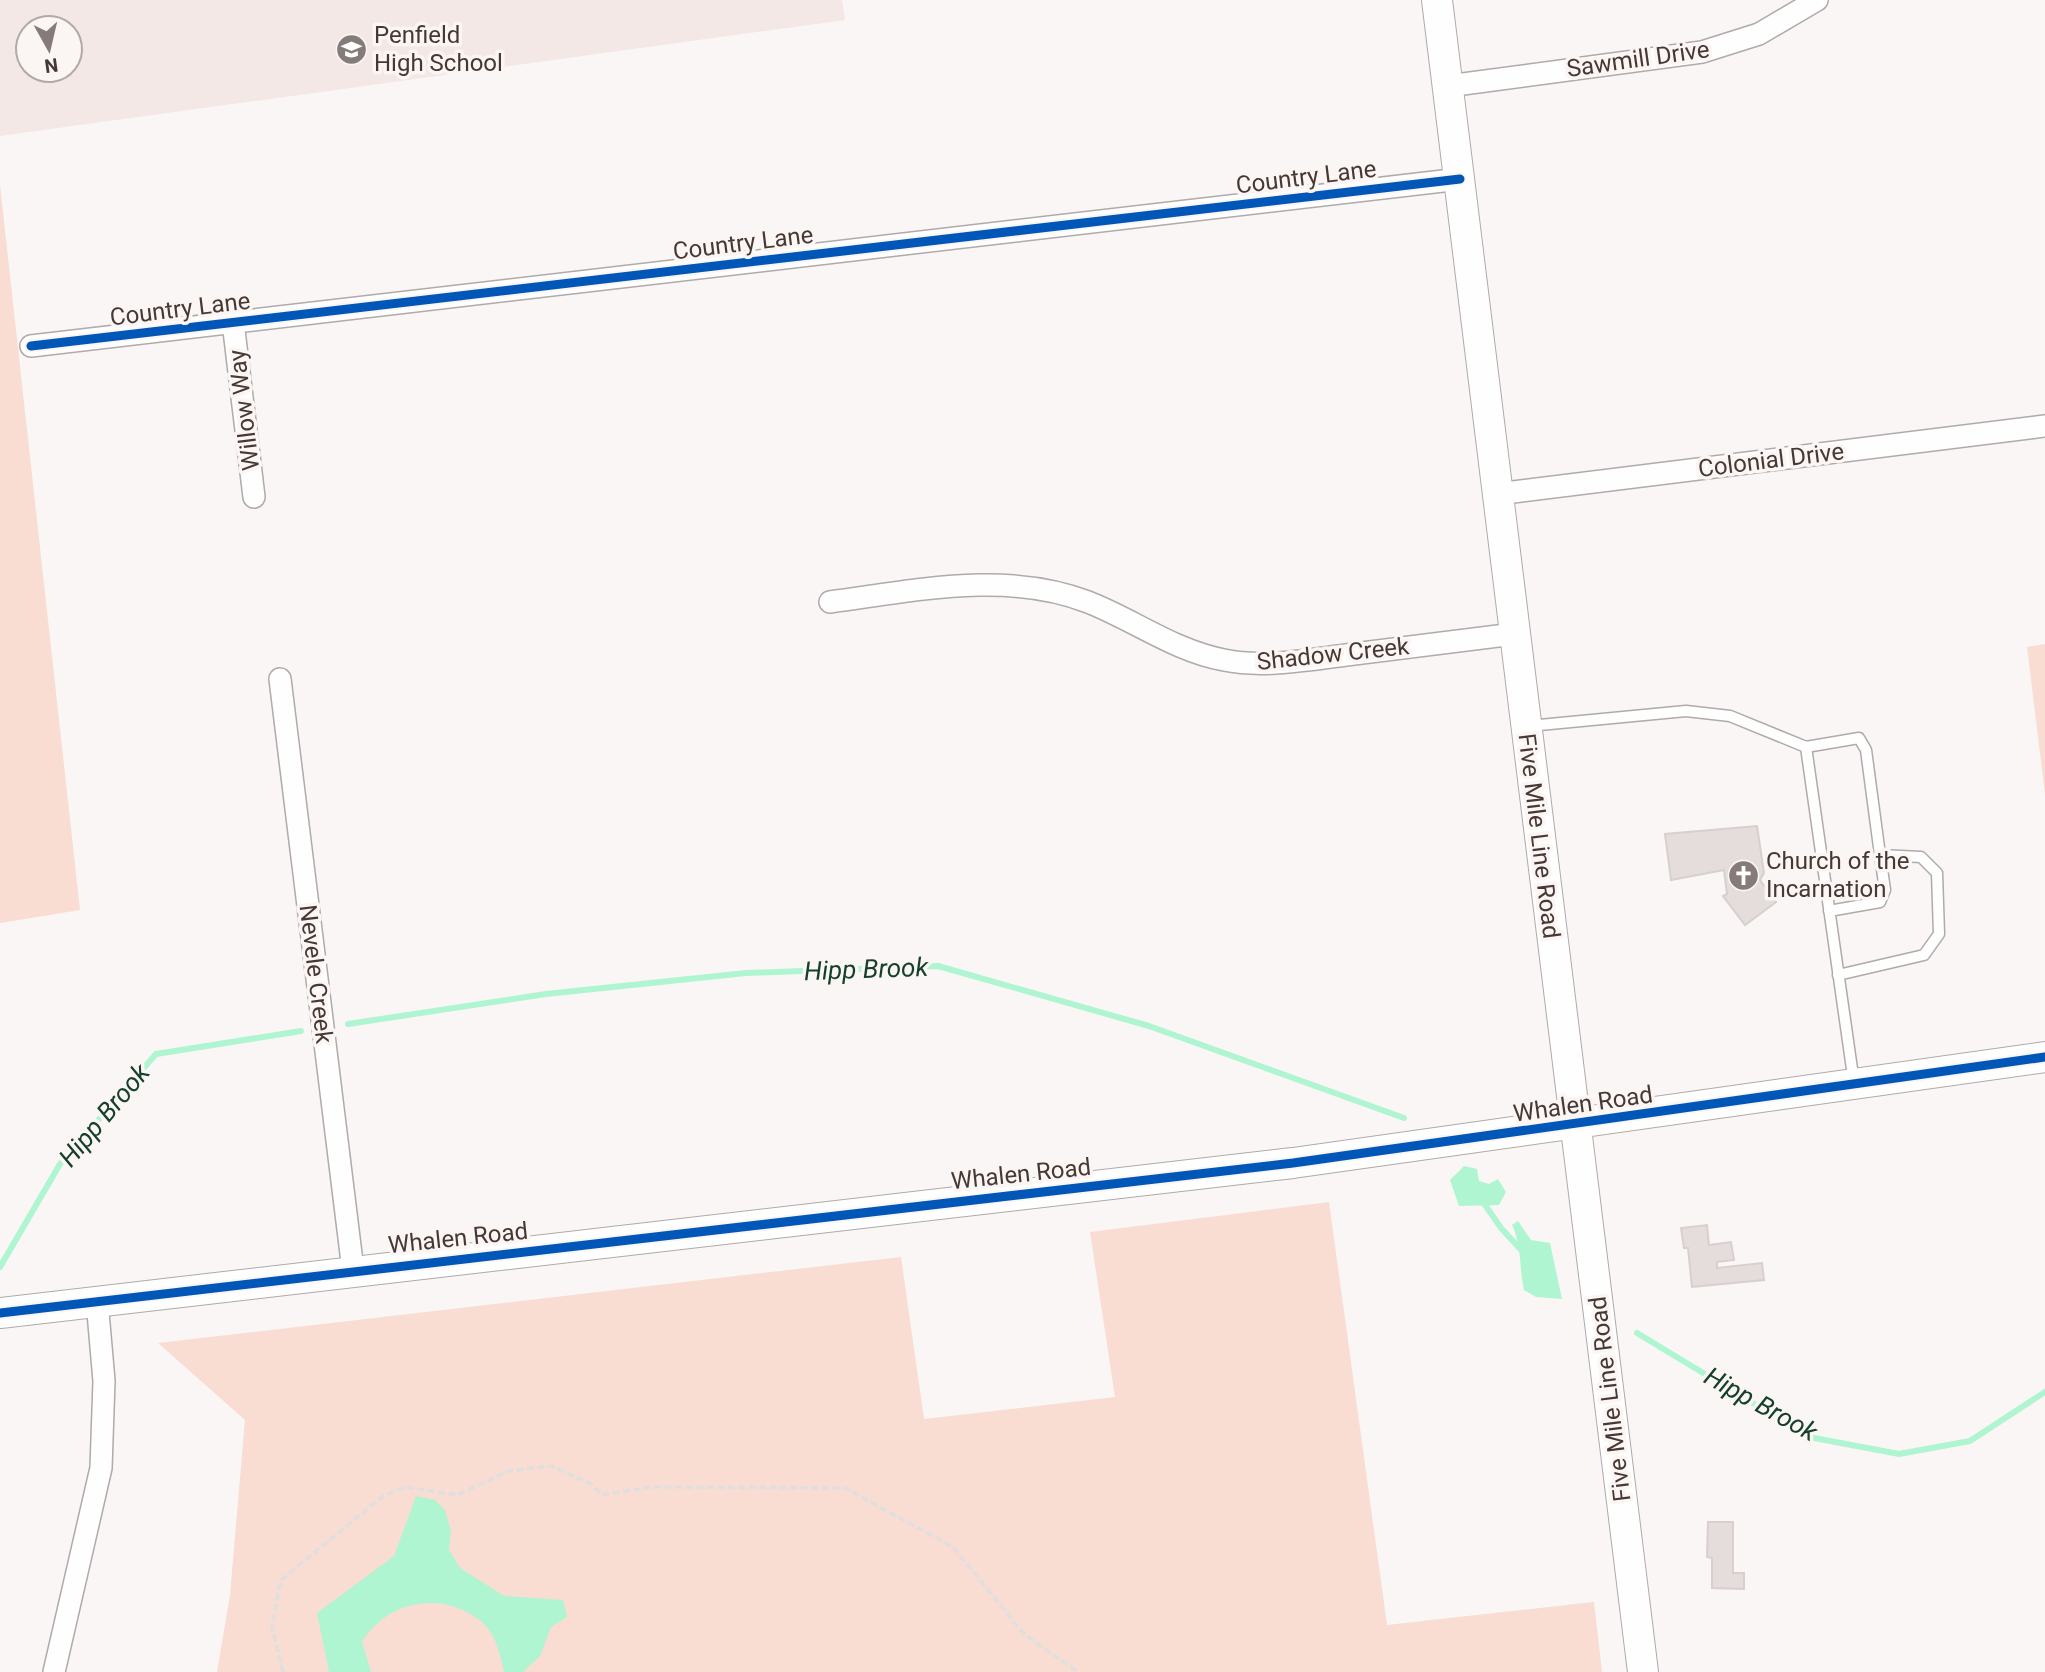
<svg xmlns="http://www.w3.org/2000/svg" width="2045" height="1672" font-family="Roboto,sans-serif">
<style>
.built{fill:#f3e8e5;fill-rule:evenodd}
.green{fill:#f9dcd2}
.water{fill:#aff5d1}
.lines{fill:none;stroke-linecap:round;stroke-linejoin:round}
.stream{stroke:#aff5d1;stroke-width:6}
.building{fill:#e4dddb;stroke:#d7d0cd;stroke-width:2}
.lane-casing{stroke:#b0aaa8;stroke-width:13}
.street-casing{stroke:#b0aaa8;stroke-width:24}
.secondary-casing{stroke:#b0aaa8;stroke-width:32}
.path{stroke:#e0dfdf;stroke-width:3.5;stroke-dasharray:7 3.5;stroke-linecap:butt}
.lane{stroke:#fefefe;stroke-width:10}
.street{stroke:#fefefe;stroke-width:21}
.secondary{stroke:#fefefe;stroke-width:30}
.cycleway-casing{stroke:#fbf5f3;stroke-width:13}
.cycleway{stroke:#0057b8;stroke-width:9}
.labels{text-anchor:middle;stroke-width:7;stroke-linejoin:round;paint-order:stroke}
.poi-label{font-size:24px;fill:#463935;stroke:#fbf5f3;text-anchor:start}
.street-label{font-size:24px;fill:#463935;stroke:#fbf5f3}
.water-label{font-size:26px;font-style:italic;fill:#14402c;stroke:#fbf5f3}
</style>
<rect width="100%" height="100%" fill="#f9f6f5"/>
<path class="built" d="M0 0H842L845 20 0 136ZM28 28H70V70H28Z"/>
<path class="green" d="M0 185 80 910 0 923Z
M2045 644V794L2027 647Z
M1329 1202 1387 1625 1594 1602 1602 1672H217L230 1595 245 1420 158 1343 901 1257 924 1419 1115 1397 1090 1232Z"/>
<path class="water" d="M1464 1166 1477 1169 1479 1181 1489 1184 1498 1179 1506 1192 1499 1205 1459 1206 1450 1180Z
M1518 1221 1531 1240 1550 1243 1562 1299 1536 1297 1524 1290C1519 1268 1522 1245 1512 1225Z
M416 1496 435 1500 445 1510 451 1531 449 1550 460 1568 504 1596 563 1600 567 1617 551 1627 540 1656 523 1672H504C501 1656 496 1635 483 1623 445 1590 388 1599 362 1642L371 1672H329L317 1613 394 1556Z"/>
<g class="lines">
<path class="stream" d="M348 1024 546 994 746 973 938 966 1149 1026 1404 1118
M1481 1199 1501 1228 1524 1253
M0 1267 60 1164 156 1054 301 1031
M1637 1333 1809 1437 1899 1454 1970 1441 2045 1392"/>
</g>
<path class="building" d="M1757 826 1764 873 1760 880 1776 902 1745 925 1723 896 1727 894 1724 870 1671 880 1665 834Z
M1707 1225 1709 1245 1731 1242 1734 1260 1717 1262V1268L1762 1263 1764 1280 1692 1287 1688 1248H1684L1681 1228Z
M1708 1522H1733V1573H1744V1589L1712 1588V1558L1707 1557Z"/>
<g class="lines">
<defs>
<path id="lane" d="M1529 726 1686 711 1730 716 1806 747 1854 1083
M1806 747 1859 738 1866 750 1880 855 1921 857 1937 873 1939 934 1924 955 1838 975
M1829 911 1880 902 1885 890 1880 855"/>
<path id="street" d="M1448 86 1702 52 1759 34 1817 0
M233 322 254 497
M31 346 1460 179
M1497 494 2045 426
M830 602C914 591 1006 570 1088 602 1134 620 1175 651 1224 660 1263 668 1306 660 1346 655 1402 648 1458 641 1514 634
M280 679 353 1270
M54 1672 101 1468 104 1381 97 1301"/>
<path id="secondary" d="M1437 0 1643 1672
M0 1313 1293 1163 2045 1057"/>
</defs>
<use href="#lane" class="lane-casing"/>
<use href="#street" class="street-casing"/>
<use href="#secondary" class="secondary-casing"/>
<path class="path" d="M283 1672 272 1627 281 1580 383 1496 405 1487 457 1495 509 1471 551 1466 591 1484 602 1495 651 1487 845 1488 953 1547 1024 1634 1078 1672"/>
<use href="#lane" class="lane"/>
<use href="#street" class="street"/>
<use href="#secondary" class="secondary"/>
<defs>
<path id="cycleway" d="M31 346 1460 179
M0 1313 1293 1163 2045 1057"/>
</defs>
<use href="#cycleway" class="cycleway-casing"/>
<use href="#cycleway" class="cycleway"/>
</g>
<defs>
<symbol id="school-disc" viewBox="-11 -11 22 22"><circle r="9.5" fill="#857b78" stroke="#fbf5f3"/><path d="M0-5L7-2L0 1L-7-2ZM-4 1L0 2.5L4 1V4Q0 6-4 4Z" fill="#fff"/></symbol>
<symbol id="church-disc" viewBox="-11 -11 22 22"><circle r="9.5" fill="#857b78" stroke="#fbf5f3"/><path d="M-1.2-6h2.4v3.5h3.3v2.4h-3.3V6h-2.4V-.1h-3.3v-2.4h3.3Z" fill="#fff"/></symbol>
</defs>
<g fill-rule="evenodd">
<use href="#school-disc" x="334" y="32" width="35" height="35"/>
<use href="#church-disc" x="1726" y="858" width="35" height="35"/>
</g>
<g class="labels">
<g class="poi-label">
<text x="374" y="43">Penfield<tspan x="374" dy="28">High School</tspan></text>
<text x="1766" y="869">Church of the<tspan x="1766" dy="28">Incarnation</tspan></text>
</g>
<g class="street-label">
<text transform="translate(1638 59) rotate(-8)" y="8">Sawmill Drive</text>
<text transform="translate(1306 177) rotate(-7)" y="8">Country Lane</text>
<text transform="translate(743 243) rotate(-7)" y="8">Country Lane</text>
<text transform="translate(180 309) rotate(-7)" y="8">Country Lane</text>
<text transform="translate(244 410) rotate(-97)" y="8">Willow Way</text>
<text transform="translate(1771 460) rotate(-7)" y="8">Colonial Drive</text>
<text transform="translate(1333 654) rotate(-6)" y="8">Shadow Creek</text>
<text transform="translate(1539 836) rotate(83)" y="8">Five Mile Line Road</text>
<text transform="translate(316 974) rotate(83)" y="8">Nevele Creek</text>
<text transform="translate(1583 1104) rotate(-8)" y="8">Whalen Road</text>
<text transform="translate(1021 1174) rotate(-6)" y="8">Whalen Road</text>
<text transform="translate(458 1238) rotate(-6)" y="8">Whalen Road</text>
<text transform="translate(1610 1399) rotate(-97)" y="8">Five Mile Line Road</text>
</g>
<g class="water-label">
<text transform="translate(866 969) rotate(-2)" y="9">Hipp Brook</text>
<text transform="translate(104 1115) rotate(-50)" y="9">Hipp Brook</text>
<text transform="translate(1761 1404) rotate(29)" y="9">Hipp Brook</text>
</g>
</g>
<g transform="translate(49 49) rotate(172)"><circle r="33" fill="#fbf5f3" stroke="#b3aaa7" stroke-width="2"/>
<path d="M0-5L12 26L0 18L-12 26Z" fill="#857b78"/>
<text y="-10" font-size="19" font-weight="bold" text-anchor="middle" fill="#463935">N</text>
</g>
</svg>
